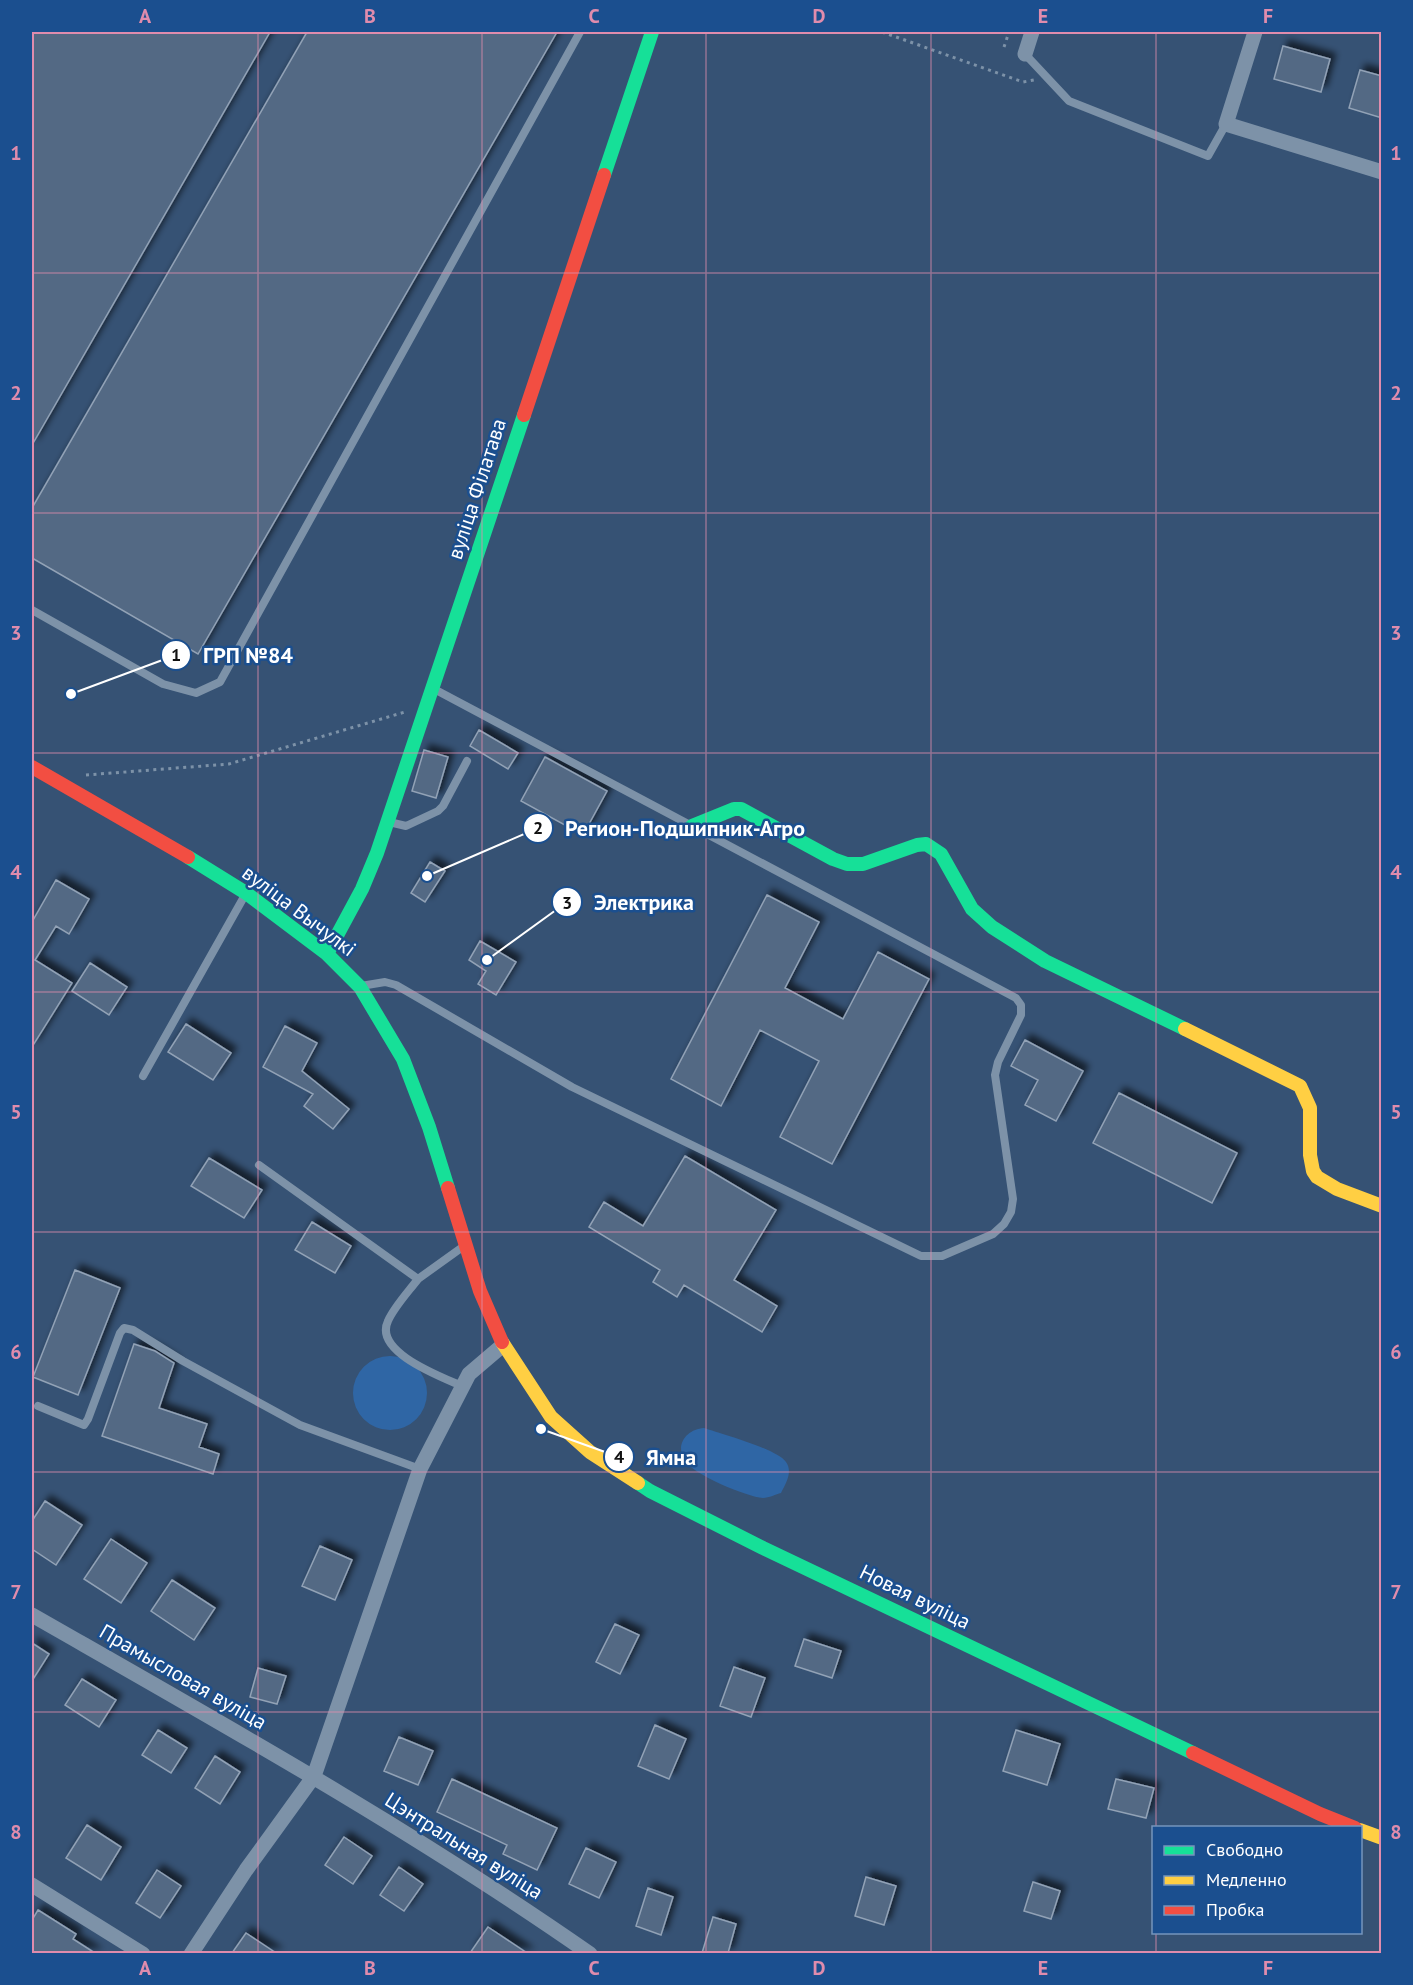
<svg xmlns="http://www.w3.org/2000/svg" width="1413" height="1985" font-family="'PT Sans',sans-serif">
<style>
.green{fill:#2f66a5}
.building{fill:#526984;stroke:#92a2b6;stroke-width:1.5;filter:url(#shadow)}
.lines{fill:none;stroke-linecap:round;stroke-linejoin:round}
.path{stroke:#7d92a8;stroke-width:3;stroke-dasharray:3 4.5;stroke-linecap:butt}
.lane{stroke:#7d92a8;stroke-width:8}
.street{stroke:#7d92a8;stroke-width:15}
.fast{stroke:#16e098;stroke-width:14}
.slow{stroke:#ffcf43;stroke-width:14}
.jam{stroke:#f24e42;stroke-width:14}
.grid{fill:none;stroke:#e08cad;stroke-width:1.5;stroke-opacity:0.55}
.labels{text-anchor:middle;stroke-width:5;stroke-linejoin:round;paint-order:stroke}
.street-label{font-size:21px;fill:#fff;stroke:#1b4f8f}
.leader{fill:none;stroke:#fff;stroke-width:2}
.callout-dot{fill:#fff;stroke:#1b4f8f;stroke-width:2}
.mark-label{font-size:18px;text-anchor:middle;font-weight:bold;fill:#111}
.callout-label{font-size:22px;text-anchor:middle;font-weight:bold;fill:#fff;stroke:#1b4f8f;stroke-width:5;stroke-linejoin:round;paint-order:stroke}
.neatline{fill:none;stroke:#e08cad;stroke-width:2}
.grid-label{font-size:20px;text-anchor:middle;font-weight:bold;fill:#e08cad}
</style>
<defs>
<filter id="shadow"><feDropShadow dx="5.5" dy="-5.5" stdDeviation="3" flood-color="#0009"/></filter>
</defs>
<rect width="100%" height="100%" fill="#365274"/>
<path class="green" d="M353 1393a37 37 0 1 1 74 0a37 37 0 1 1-74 0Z
M704 1428C722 1434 777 1449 786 1462 793 1472 786 1483 781 1493 776 1494 769 1498 763 1498 747 1497 692 1474 684 1460 675 1443 688 1429 704 1428Z"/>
<path class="building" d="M32 32H270L32 445Z
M307 32H557L198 654 32 558V508Z
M1283 46 1330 59 1321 92 1274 79Z
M1360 70 1382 76V118L1349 108Z
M479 730 518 753 508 769 470 746Z
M424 750 448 757 436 798 412 791Z
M545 757 607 791 583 835 521 801Z
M430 862 445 871 425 902 411 893Z
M56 880 89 899 69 934 56 926 35 960 72 983 32 1047V922Z
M767 895 819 922 785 988 843 1019 878 952 929 979 832 1164 780 1137 819 1061 760 1030 721 1106 671 1079Z
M480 941 516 962 496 995 478 984 486 971 469 960Z
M90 963 127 987 109 1015 72 991Z
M186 1024 231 1053 213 1080 168 1052Z
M285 1026 317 1043 302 1071 349 1109 333 1129 304 1106 313 1094 263 1067Z
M1025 1040 1083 1071 1056 1121 1025 1105 1038 1080 1011 1066Z
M1119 1093 1237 1153 1212 1203 1093 1143Z
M685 1156 776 1210 734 1280 777 1306 762 1332 684 1285 677 1297 653 1282 660 1270 589 1227 604 1202 643 1226Z
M209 1158 262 1190 244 1218 191 1186Z
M312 1222 351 1246 335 1273 295 1250Z
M75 1270 120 1288 78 1395 33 1377Z
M134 1344 155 1351 174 1363 159 1408 207 1424 199 1447 219 1454 213 1474 102 1436Z
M45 1501 82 1525 56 1565 32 1549V1521Z
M111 1539 147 1563 121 1603 84 1579Z
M320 1546 352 1560 335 1600 302 1586Z
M172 1580 215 1608 194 1640 151 1611Z
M615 1624 639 1635 620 1674 596 1662Z
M804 1639 841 1651 832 1678 795 1666Z
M32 1643 49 1654 32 1681Z
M734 1667 765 1678 751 1717 720 1706Z
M258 1668 286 1676 277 1704 250 1697Z
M82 1679 116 1700 99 1727 65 1705Z
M655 1725 686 1739 669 1779 638 1766Z
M158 1730 187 1748 171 1773 142 1755Z
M1016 1730 1060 1744 1047 1785 1003 1771Z
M399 1737 433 1751 418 1785 384 1771Z
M215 1756 240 1772 220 1804 195 1788Z
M452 1779 557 1828 537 1870 503 1854 507 1845 437 1812Z
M1116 1779 1154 1788 1146 1818 1108 1809Z
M87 1825 121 1847 101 1880 66 1858Z
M344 1837 372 1856 353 1884 325 1865Z
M586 1848 616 1862 599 1898 569 1884Z
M399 1867 423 1884 404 1911 380 1895Z
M157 1870 181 1886 160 1918 136 1903Z
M866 1877 896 1886 884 1925 855 1916Z
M1033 1882 1060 1891 1051 1919 1024 1911Z
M648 1888 673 1897 661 1935 636 1926Z
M38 1910 76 1934 73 1939 95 1953H32V1920Z
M713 1917 736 1924 728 1953H702Z
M488 1927 527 1953H470Z
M246 1933 276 1953H232Z"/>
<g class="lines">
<path class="path" d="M882 32 1023 82 1034 80
M1004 47 1009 32
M86 775 229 764 405 712"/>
<path class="lane" d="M1025 54 1069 101 1208 156 1226 124
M32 610 163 684 196 693 220 682 580 32
M389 822 406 826 438 811 443 806 467 761
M361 986 385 982 396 985 572 1087 921 1256H942L993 1234 1004 1224 1011 1212 1013 1199 995 1075 998 1062 1021 1015V1005L1016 998 434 689
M143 1076 245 895
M259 1165 418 1279 464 1246
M418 1279C409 1291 394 1307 388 1321 373 1352 442 1377 462 1386
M38 1406 84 1425 88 1419 120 1333 124 1328 133 1330 183 1361 300 1425 420 1469"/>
<path class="street" d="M1255 32 1226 124 1382 172
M1025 54 1032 32
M32 1615C221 1723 411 1829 590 1954
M32 1885 143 1954
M191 1954 246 1870 314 1776 420 1469 469 1374 503 1345"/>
<path class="fast" d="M604 175 652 32
M692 826 734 809H741L833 859 847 864H863L917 845 926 844 941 854 972 909 992 927 1045 961 1185 1029
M188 857 246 893 327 954 360 987 403 1059 429 1127 448 1188
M327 954 362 889 377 853 524 415
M638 1483 650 1491 763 1548 1193 1753"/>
<path class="slow" d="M1185 1029 1300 1086 1310 1108V1155L1313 1171 1317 1177 1337 1189 1382 1206
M502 1342 551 1417 590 1452 638 1483
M1360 1830 1382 1838"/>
<path class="jam" d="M524 415 604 175
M32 767 188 857
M448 1188 480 1291 502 1342
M1193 1753 1320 1814 1355 1828"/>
</g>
<path class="grid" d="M258 32V1954M482 32V1954M706 32V1954M931 32V1954M1156 32V1828M32 273H1382M32 513H1382M32 753H1382M32 992H1382M32 1232H1382M32 1472H1382M32 1712H1382M1156 1932V1954"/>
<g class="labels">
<g class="street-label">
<text transform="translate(477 489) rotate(-72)" y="7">вуліца Філатава</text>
<text transform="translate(299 911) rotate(37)" y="7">вуліца Вычулкі</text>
<text transform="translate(915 1597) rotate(26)" y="7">Новая вуліца</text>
<text transform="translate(183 1677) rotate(30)" y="7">Прамысловая вуліца</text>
<text transform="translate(464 1846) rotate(32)" y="7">Цэнтральная вуліца</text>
</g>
</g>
<path class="leader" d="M71 694L176 655M427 876L538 828M487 960L567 902M541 1429L619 1457"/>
<g class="callout-dot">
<circle cx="71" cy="694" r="6"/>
<circle cx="427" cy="876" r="6"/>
<circle cx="487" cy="960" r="6"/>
<circle cx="541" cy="1429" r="6"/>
<circle cx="176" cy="655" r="15"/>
<circle cx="538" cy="828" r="15"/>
<circle cx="567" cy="902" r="15"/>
<circle cx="619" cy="1457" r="15"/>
</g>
<g class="mark-label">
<text x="176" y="661">1</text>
<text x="538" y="834">2</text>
<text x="567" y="909">3</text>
<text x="619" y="1463">4</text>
</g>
<g class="callout-label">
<text x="248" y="663">ГРП №84</text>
<text x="685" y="836">Регион-Подшипник-Агро</text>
<text x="644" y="910">Электрика</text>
<text x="671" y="1465">Ямна</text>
</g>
<rect width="1413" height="1985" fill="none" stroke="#1b4f8f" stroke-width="66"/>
<rect x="1152" y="1826" width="210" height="108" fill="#1b4f8f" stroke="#7695bc" stroke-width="1.5"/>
<rect x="1164" y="1846" width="30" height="9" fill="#16e098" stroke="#7695bc" stroke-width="1.5"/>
<text x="1206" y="1856" font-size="18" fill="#ffffff">Свободно</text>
<rect x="1164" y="1876" width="30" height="9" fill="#ffcf43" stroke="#7695bc" stroke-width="1.5"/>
<text x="1206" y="1886" font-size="18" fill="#ffffff">Медленно</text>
<rect x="1164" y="1906" width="30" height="9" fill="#f24e42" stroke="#7695bc" stroke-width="1.5"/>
<text x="1206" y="1916" font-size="18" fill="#ffffff">Пробка</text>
<rect x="33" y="33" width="1347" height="1919" class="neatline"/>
<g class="grid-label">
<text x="145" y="23">A</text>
<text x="370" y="23">B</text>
<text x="594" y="23">C</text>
<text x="819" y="23">D</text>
<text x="1043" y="23">E</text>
<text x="1268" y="23">F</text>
<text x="16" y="160">1</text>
<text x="1396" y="160">1</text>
<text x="16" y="400">2</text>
<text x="1396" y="400">2</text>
<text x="16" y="640">3</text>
<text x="1396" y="640">3</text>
<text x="16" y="879">4</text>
<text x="1396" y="879">4</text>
<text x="16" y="1119">5</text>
<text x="1396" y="1119">5</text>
<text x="16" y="1359">6</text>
<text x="1396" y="1359">6</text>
<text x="16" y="1599">7</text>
<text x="1396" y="1599">7</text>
<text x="16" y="1839">8</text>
<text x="1396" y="1839">8</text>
<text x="145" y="1975">A</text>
<text x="370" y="1975">B</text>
<text x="594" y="1975">C</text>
<text x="819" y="1975">D</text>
<text x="1043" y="1975">E</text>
<text x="1268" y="1975">F</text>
</g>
</svg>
